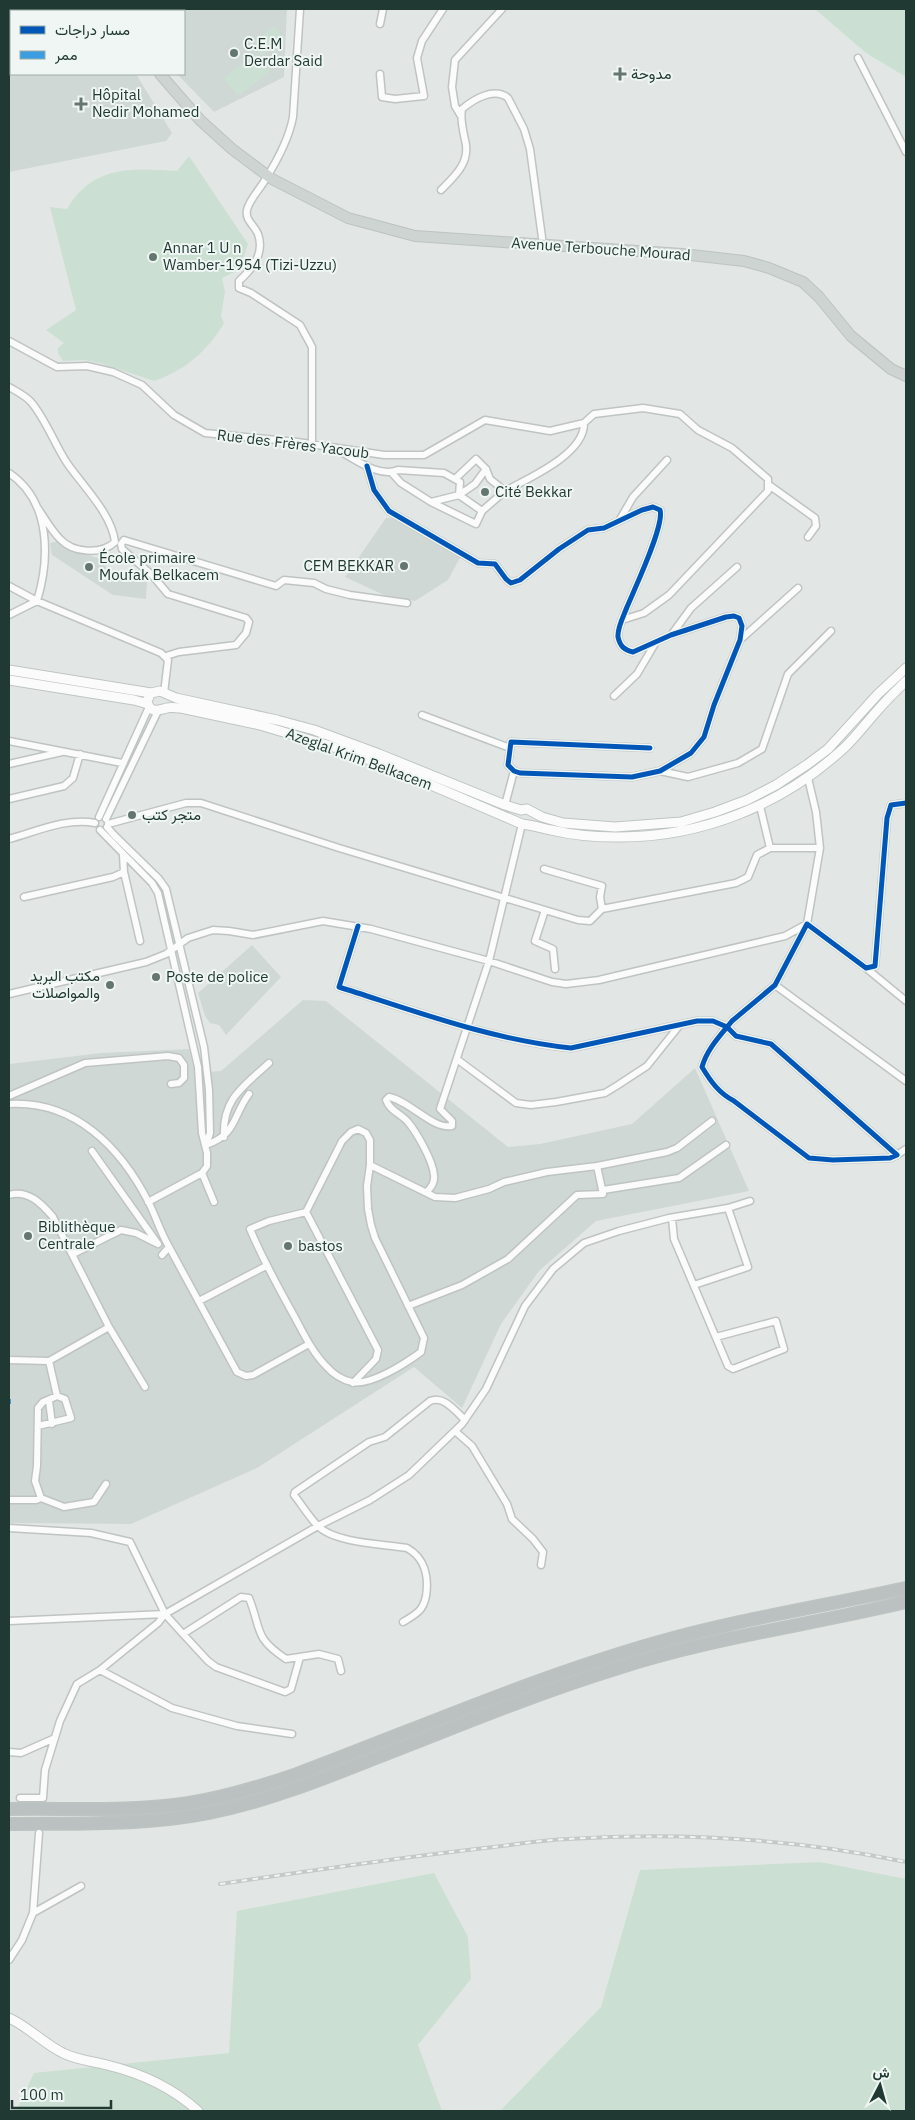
<svg xmlns="http://www.w3.org/2000/svg" width="915" height="2120" font-family="'IBM Plex Sans',Vazirmatn,sans-serif">
<style>
.built{fill:#d0d8d5}
.green{fill:#cbe0d2}
.lines{fill:none;stroke-linecap:round;stroke-linejoin:round}
.street-casing{stroke:#bfc4c2;stroke-width:9}
.secondary-casing{stroke:#bec5c2;stroke-width:11}
.primary-casing{stroke:#bcc3c1;stroke-width:12}
.highway-casing{stroke:#bcc3c1;stroke-width:14}
.street{stroke:#fbfbfb;stroke-width:6}
.secondary{stroke:#fbfbfb;stroke-width:9}
.primary{stroke:#cdd4d2;stroke-width:10}
.highway{stroke:#bac1c0;stroke-width:11}
.rail-casing{stroke:#c5c9c8;stroke-width:4}
.rail{stroke:#eff6f3;stroke-width:2;stroke-dasharray:5.5;stroke-linecap:butt}
.quiet{stroke:#3c9ee2;stroke-width:4;stroke-dasharray:8 4;stroke-linecap:butt}
.cycleway-casing{stroke:#eff6f3;stroke-width:8}
.cycleway{stroke:#0057b8;stroke-width:5}
.poi-dot{fill:#657671;stroke:#eff6f3;stroke-width:2}
.labels{text-anchor:middle;stroke-width:4;stroke-linejoin:round;paint-order:stroke}
.poi-label{font-size:15px;fill:#213933;stroke:#eff6f3;text-anchor:start}
.street-label{font-size:15px;fill:#213933;stroke:#eff6f3}
</style>
<rect width="100%" height="100%" fill="#e2e7e5"/>
<path class="built" d="M9 9H83L86 11H11V74H136L172 133 166 141 9 172Z
M168 9H287L284 77 214 112 177 74H184V11H168Z
M386 518H400L461 556 448 580 415 601 386 596 345 577Z
M59 541 67 549 98 558 115 577 147 582 146 599 113 595 52 555 50 543Z
M252 945 281 977 226 1035 219 1025 210 1023 205 1016 198 993Z
M303 1000 326 1001 508 1147 540 1144 632 1124 695 1068 749 1191 596 1221 539 1271 501 1324 462 1408 414 1367 257 1468 131 1524 9 1523V1064L101 1053 189 1049 195 1073 221 1071Z"/>
<path class="green" d="M815 9H906V77L866 53Z
M274 26 284 38 262 56 253 44Z
M256 53 270 71 238 96 224 78Z
M189 156 248 244 239 270 222 278 225 292 221 316 224 323C208 351 184 371 154 381L100 363 84 360 63 361 58 353V348L64 343 46 330 76 310 50 207 67 209C92 165 133 168 177 171Z
M820 1862 906 1879V2111H500L601 2007 640 1870Z
M434 1873 468 1937 471 1979 418 2045 442 2111H16L34 2073 229 2053 237 1911Z"/>
<g class="lines">
<defs>
<path id="street" d="M300 9 293 117C289 139 277 161 265 180 260 189 249 200 247 210 245 221 254 224 258 234 265 254 252 269 239 281V288L251 293 300 325 312 347V444
M380 24 383 9
M858 58 906 152
M380 74 382 97 395 99 424 96 417 58 422 41 443 9
M461 116 455 106 452 87 455 60 502 9
M441 190C455 176 471 162 465 140 463 130 460 120 462 109 474 99 494 87 508 98L524 129 530 149 543 245
M9 341 57 367 87 366 113 372 142 385 174 415 205 433 297 442 384 455H424L485 420 550 431 584 423C585 454 529 478 505 491
M9 387C16 391 26 396 31 402 45 418 55 445 67 463 82 485 112 514 115 542 101 555 73 553 60 539 51 530 44 517 37 507
M584 423 594 414 643 408 680 414 698 430 732 448 768 479V491L669 595 644 613 622 620
M338 450C355 459 378 478 398 470L444 473 460 482 459 495 431 502 401 483 391 472
M367 466 374 490 389 511 478 563 495 564 506 579 511 583 520 580 559 549 588 530 604 528 642 510 653 507 660 510C665 525 634 590 627 607 624 615 617 628 618 637 620 646 624 650 633 652L671 635 726 617 734 616 739 618 742 626 740 640 714 705 704 737 691 753 660 771 632 777 520 773 514 771 508 765 511 742 650 748
M9 473C51 501 50 558 37 601L9 615
M455 479 476 459 486 469 490 479 505 491 482 511 459 495 475 484 486 469
M769 485 815 518 816 526 808 537
M431 502 476 524 482 511
M619 521 633 497 667 460
M9 586 37 601 161 653 168 660 164 693
M672 634 691 608 737 567
M740 640 798 588
M166 656 179 652 236 645 246 633 249 622 246 618 168 594 152 575 122 549 121 544 124 540 276 586 284 580 314 583 326 589 350 595 407 603
M614 696 637 674 656 642
M422 715 510 748
M9 741 122 763
M9 764 62 752
M660 771 688 777 738 763 762 749 788 674 831 631
M9 799 64 786 73 778 80 754
M505 805 514 771
M760 806 770 848
M99 817 149 707
M106 819 158 711
M108 824 186 803H201L339 848 578 920 590 921 602 909 600 897 602 886 544 869
M107 827 114 835 159 879 166 889 204 1047 209 1090 210 1133 206 1145
M100 830 152 883 158 893 198 1067 202 1133 207 1153V1166L202 1173 148 1202
M9 839C35 832 67 817 95 823
M123 855 124 872 140 941
M24 897 113 877 124 872
M602 909 736 883 748 877 757 855 770 848H820
M545 910 535 941 553 949 555 969
M358 926 339 987C415 1011 492 1040 571 1048L697 1021H713L727 1027 736 1036 771 1044 897 1155 890 1158 833 1160 809 1158 734 1101C719 1093 711 1082 702 1067 707 1049 720 1036 732 1021L775 985 807 924 866 968 875 966 887 818 891 805 906 803
M866 968 906 1001
M775 985 906 1081
M9 994 146 962 166 954 188 938 213 930 229 931 253 935 323 921 371 929 489 961 552 982 566 984 599 980 785 936 807 924 820 848 816 812 808 778
M458 1060 516 1103 531 1105 556 1102 605 1093 618 1085 647 1066 679 1026
M9 1096 85 1063 168 1056 179 1058 184 1065V1078L179 1083 171 1084
M9 1104C75 1100 121 1148 149 1203 156 1217 160 1231 168 1245 191 1287 214 1329 237 1372L246 1376 253 1375 309 1344
M358 1129 366 1133 370 1140V1165L367 1186 368 1209 371 1225 375 1238 424 1338 421 1352C406 1363 371 1386 352 1382 342 1380 332 1373 326 1366 312 1352 303 1332 293 1314 277 1285 263 1260 250 1229L269 1221 306 1212 342 1141 351 1132Z
M224 1137C222 1099 243 1087 269 1063
M206 1145C237 1134 232 1117 249 1094
M92 1151 158 1244
M897 1155 906 1149
M370 1165 435 1197 455 1198 489 1189 504 1182 547 1172 597 1166 603 1194 577 1195 508 1259 462 1285 408 1306
M597 1166 667 1152 677 1148 712 1121
M202 1173 214 1202
M603 1190 679 1178 726 1145
M427 1192C431 1187 435 1183 434 1175 433 1161 417 1133 408 1122 400 1113 390 1111 386 1100L389 1097C410 1101 433 1130 452 1126V1121L440 1109 489 961 522 824
M9 1195C28 1189 42 1204 53 1217L109 1327 145 1387
M306 1212 378 1350 376 1359 353 1383
M672 1218 674 1239 728 1366 733 1369 784 1349 776 1321 716 1337
M73 1254 121 1230 136 1233 156 1243
M162 1255 169 1247
M694 1285 748 1267 728 1208
M199 1301 266 1266
M9 1360 49 1361 109 1327
M49 1401 52 1424
M38 1426 71 1418 65 1399 57 1396
M455 1431 472 1446 507 1504 512 1519 533 1539 543 1552 541 1565
M41 1498 64 1507 94 1502 106 1484
M9 1500H36L41 1498 35 1481 37 1466 38 1408 43 1402 57 1396 49 1361
M9 1528 91 1533 130 1542 165 1614 158 1623 100 1670 77 1684 60 1721 45 1770 43 1798H20
M165 1614 318 1526 370 1500 409 1475 462 1424 486 1389 525 1306 553 1269 584 1243 619 1231 669 1218 728 1208 750 1201
M9 1621 165 1614 183 1634 241 1597 249 1598C262 1630 253 1637 286 1659L319 1654 338 1659 341 1671
M403 1622C408 1619 415 1615 419 1611 423 1607 425 1601 426 1596 429 1577 425 1558 407 1548 384 1544 334 1543 318 1526 309 1517 302 1505 294 1495L295 1492 369 1442 385 1437 430 1401C444 1395 455 1411 465 1420
M183 1634 208 1661 216 1667 285 1692 291 1689 300 1657
M100 1670 172 1708 237 1726 292 1734
M9 1752 21 1753 55 1738
M33 1913 39 1833
M9 1960 22 1940 33 1913 81 1886"/>
<path id="secondary" d="M906 668 878 694 828 749 808 764 776 785 747 800 715 812 681 822 615 827 563 823 542 817 527 809 521 810 505 805 379 754 314 730 277 720 176 698 160 691 151 693 147 701C150 714 158 710 167 708 171 707 176 708 181 708L260 725 340 749 389 767 522 824C532 825 541 828 551 830 572 835 595 837 616 837 701 838 782 805 844 748 856 737 866 723 877 711 886 700 896 691 906 681
M9 670 151 693
M9 680 134 700 148 704
M9 2018C29 2027 44 2044 63 2053 76 2060 93 2061 107 2065 140 2073 173 2088 198 2111"/>
<path id="primary" d="M103 9 105 11
M160 74 200 120 232 149 272 179 348 218 415 236 682 254 744 261 769 268 803 282 819 297 851 336 891 369 906 376"/>
<path id="highway" d="M9 1809C68 1808 130 1812 189 1803 226 1797 262 1786 297 1774 417 1729 535 1677 659 1642 740 1619 824 1606 906 1588
M9 1824C75 1823 144 1826 209 1813 268 1801 323 1779 378 1757 456 1727 534 1694 615 1669 710 1638 809 1625 906 1602"/>
</defs>
<use href="#street" class="street-casing"/>
<use href="#secondary" class="secondary-casing"/>
<use href="#primary" class="primary-casing"/>
<use href="#highway" class="highway-casing"/>
<use href="#street" class="street"/>
<use href="#secondary" class="secondary"/>
<use href="#primary" class="primary"/>
<use href="#highway" class="highway"/>
<defs>
<path id="rail" d="M220 1884C308 1871 397 1858 485 1848 513 1845 541 1840 568 1839 680 1832 796 1839 906 1862"/>
</defs>
<use href="#rail" class="rail-casing"/>
<use href="#rail" class="rail"/>
<path class="quiet" d="M9 1399V1404"/>
<defs>
<path id="cycleway" d="M367 466 374 490 389 511 478 563 495 564 506 579 511 583 520 580 559 549 588 530 604 528 642 510 653 507 660 510C665 525 634 590 627 607 624 615 617 628 618 637 620 646 624 650 633 652L671 635 726 617 734 616 739 618 742 626 740 640 714 705 704 737 691 753 660 771 632 777 520 773 514 771 508 765 511 742 650 748
M358 926 339 987C415 1011 492 1040 571 1048L697 1021H713L727 1027 736 1036 771 1044 897 1155 890 1158 833 1160 809 1158 734 1101C719 1093 711 1082 702 1067 707 1049 720 1036 732 1021L775 985 807 924 866 968 875 966 887 818 891 805 906 803"/>
</defs>
<use href="#cycleway" class="cycleway-casing"/>
<use href="#cycleway" class="cycleway"/>
</g>
<g class="poi-dot">
<circle cx="234" cy="53" r="5"/>
<path d="M617.5 66.5h5v5h5v5h-5v5h-5v-5h-5v-5h5z"/>
<path d="M78.5 96.5h5v5h5v5h-5v5h-5v-5h-5v-5h5z"/>
<circle cx="153" cy="257" r="5"/>
<circle cx="485" cy="492" r="5"/>
<circle cx="404" cy="566" r="5"/>
<circle cx="89" cy="567" r="5"/>
<circle cx="132" cy="815" r="5"/>
<circle cx="156" cy="977" r="5"/>
<circle cx="110" cy="985" r="5"/>
<circle cx="28" cy="1236" r="5"/>
<circle cx="288" cy="1246" r="5"/>
</g>
<g class="labels">
<g class="poi-label">
<text x="244" y="49">C.E.M<tspan x="244" dy="17">Derdar Said</tspan></text>
<text x="631" y="79">مدوحة</text>
<text x="92" y="100">Hôpital<tspan x="92" dy="17">Nedir Mohamed</tspan></text>
<text x="163" y="253">Annar 1 U n<tspan x="163" dy="17">Wamber-1954 (Tizi-Uzzu)</tspan></text>
<text x="495" y="497">Cité Bekkar</text>
<text x="99" y="563">École primaire<tspan x="99" dy="17">Moufak Belkacem</tspan></text>
<text x="394" y="571" text-anchor="end">CEM BEKKAR</text>
<text x="142" y="820">متجر كتب</text>
<text x="100" y="981" text-anchor="end">مكتب البريد<tspan x="100" dy="17">والمواصلات</tspan></text>
<text x="166" y="982">Poste de police</text>
<text x="38" y="1232">Biblithèque<tspan x="38" dy="17">Centrale</tspan></text>
<text x="298" y="1251">bastos</text>
</g>
<g class="street-label">
<text transform="translate(601 249) rotate(4)" y="5">Avenue Terbouche Mourad</text>
<text transform="translate(293 444) rotate(7)" y="5">Rue des Frères Yacoub</text>
<text transform="translate(359 759) rotate(20)" y="5">Azeglal Krim Belkacem</text>
</g>
</g>
<rect width="915" height="2120" fill="none" stroke="#213933" stroke-width="20"/>
<rect x="10" y="10" width="175" height="65" fill="#eff6f3" stroke="#9daaa6"/>
<rect x="20" y="26" width="25" height="8" fill="#0057b8" stroke="#9daaa6"/>
<text x="55" y="35" font-size="15" fill="#213933">مسار دراجات</text>
<rect x="20" y="51" width="25" height="8" fill="#3c9ee2" stroke="#9daaa6"/>
<text x="55" y="60" font-size="15" fill="#213933">ممر</text>
<g transform="translate(880 2085) rotate(6)" stroke="#eff6f3" stroke-width="4" paint-order="stroke">
<path d="M0-4L9 19L0 12L-9 19Z" fill="#213933"/>
<text y="-8" font-size="14" font-weight="bold" text-anchor="middle" fill="#213933">ش</text>
</g>
<path d="M12 2100v8h99v-8" fill="none" stroke="#213933" stroke-width="2.5"/>
<text x="20" y="2100" font-size="15" fill="#213933" stroke="#eff6f3" stroke-width="4" paint-order="stroke">100 m</text>
</svg>
